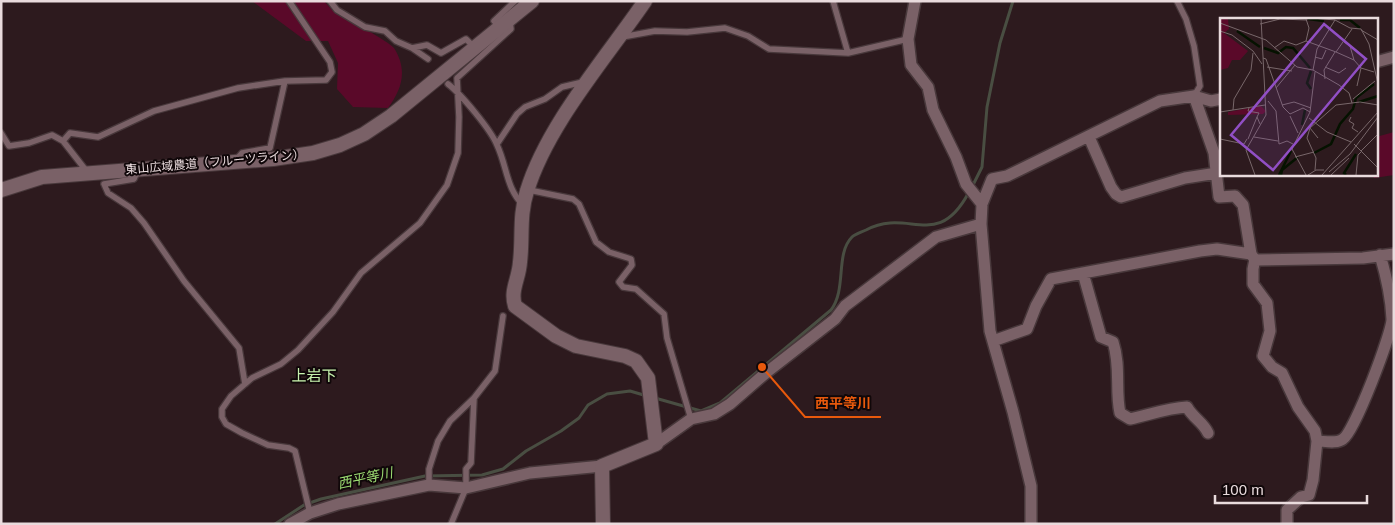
<svg xmlns="http://www.w3.org/2000/svg" width="1395" height="525" font-family="Helvetica,'Noto Sans JP',sans-serif">
<style>
.green{fill:#5a0929}
.lines{fill:none;stroke-linecap:round;stroke-linejoin:round}
.stream{stroke:#494e42;stroke-width:3}
.service-casing{stroke:#48383b;stroke-width:8}
.minor-casing{stroke:#48383b;stroke-width:14}
.tertiary-casing{stroke:#48383b;stroke-width:16}
.service{stroke:#7a6167;stroke-width:5.5}
.minor{stroke:#7a6167;stroke-width:11}
.tertiary{stroke:#7a6167;stroke-width:14}
.labels{text-anchor:middle;stroke-width:4;stroke-linejoin:round;paint-order:stroke}
.street-label{font-size:12px;fill:#e9dbdd;stroke:#100709}
.water-label{font-size:14px;font-style:italic;fill:#9ad971;stroke:#100709}
.quarter-label{font-size:15px;fill:#c6f1ad;stroke:#100709}
.inset-river{fill:none;stroke:#051200;stroke-width:2.5}
.inset-road{fill:none;stroke:#78676a;stroke-width:1}
.view{fill:#914fc5;fill-opacity:0.15;stroke:#914fc5;stroke-width:2.5}
.inset-edge{fill:none;stroke:#e9dbdd;stroke-width:2.5}
.leader{fill:none;stroke:#e8590c;stroke-width:2}
.callout-dot{fill:#e8590c;stroke:#100709;stroke-width:2}
.callout-label{font-size:14px;text-anchor:middle;font-weight:bold;fill:#e8590c;stroke:#100709;stroke-width:4;stroke-linejoin:round;paint-order:stroke}
</style>
<rect width="100%" height="100%" fill="#2d1a1e"/>
<path class="green" d="M252 1H324L332 10C342 16 390 42 394 48 408 70 402 89 388 108L353 107 337 89 338 63 328 41H306Z
M1394 132V175L1374 178 1373 174H1376V137Z"/>
<g class="lines">
<path class="stream" d="M972 187 982 167 987 107 1000 43 1013 1
M655 398 701 411 720 403 831 310C847 289 835 254 852 237 855 234 862 232 866 230 909 207 937 252 969 192
M275 524 304 505 321 499 425 476 482 475 503 469 526 451 561 431 579 418 588 405 607 394 630 391 647 396"/>
<defs>
<path id="service" d="M330 1 337 10 365 27 385 31 396 41 412 48 428 59
M833 1 848 53
M1177 1 1186 19 1194 46 1200 86 1194 96
M500 28 494 21 515 1
M622 37 655 31 687 32 725 28 748 36 769 49 848 53 908 39
M412 48 427 45 441 53 466 39 475 48
M448 84C461 94 491 130 497 145 507 166 506 188 523 205
M1 133 9 146 29 143 52 135 63 141
M497 144 517 114 525 107 545 99 562 87 583 82
M236 160 242 153 270 148 285 81 326 80 332 72 330 62 289 1
M138 170 134 179 104 184 108 193 131 208 144 223 184 281 239 348 245 384
M88 173 63 141 70 133 98 137 154 111 238 88 285 81
M529 190 573 199 579 204 596 242 609 252 631 259 632 265 619 282 623 287 636 289 664 314 667 338 691 419
M429 485V469L438 441 450 421 474 398 495 371 503 316
M310 513 295 451 289 448 268 445 242 433 226 424 222 417V409L231 396 252 378 281 364 298 350 333 312 361 273 420 223 447 185 458 153 459 117 457 78 511 29 510 22
M451 524 466 488V469L471 463 474 398"/>
<path id="minor" d="M915 1 908 39 911 65 928 87 933 110 956 157 966 184 982 204 981 224 990 331 1013 412 1031 486V524
M1376 62 1394 57
M1194 96 1214 153 1219 197 1235 196 1243 205 1251 254 1255 260 1363 258 1394 254
M1089 137 1111 187 1116 194 1121 197 1185 178 1217 173
M982 204 992 179 1007 176 1160 101 1194 96 1211 101 1221 99
M1255 259 1253 269V284L1267 303 1270 331 1263 356 1272 367 1282 373 1298 407 1315 431 1317 441 1313 480 1309 495 1301 497 1287 510V524
M1083 273 1101 337 1113 342C1121 366 1115 391 1120 413L1130 419C1149 415 1167 408 1187 407 1193 418 1203 422 1208 433
M993 341 1027 329 1036 306 1051 279 1200 251 1217 249 1251 254
M1317 441C1324 441 1337 444 1343 439 1355 431 1392 333 1392 319 1391 297 1386 275 1380 255
M656 444 691 419 714 414 730 404 767 372 835 319 845 306 936 237 981 224
M290 524 310 513 338 504 429 485 466 488 530 473 602 466"/>
<path id="tertiary" d="M1 190 42 177 273 159 313 153 340 145 364 134 391 116 532 1
M603 524 602 466 656 444 648 378 636 361 625 356 576 346 556 336 515 306C510 290 519 279 520 262 523 238 519 215 527 191 547 125 606 58 645 1"/>
</defs>
<use href="#service" class="service-casing"/>
<use href="#minor" class="minor-casing"/>
<use href="#tertiary" class="tertiary-casing"/>
<use href="#service" class="service"/>
<use href="#minor" class="minor"/>
<use href="#tertiary" class="tertiary"/>
</g>
<g class="labels">
<g class="street-label">
<text transform="translate(215 162) rotate(-5)" y="4">東山広域農道（フルーツライン）</text>
</g>
<g class="water-label">
<text transform="translate(365 478) rotate(-12)" y="5">西平等川</text>
</g>
<g class="quarter-label">
<text x="314" y="381">上岩下</text>
</g>
</g>
<g transform="translate(1220 18)">
<rect width="158" height="158" fill="#2d1a1e"/>
<path d="M0 0 8 1 9 11 4 15 28 33 20 42H12L8 50 0 52ZM41 88 46 93 43 96 8 97V94Z" fill="#5a0929"/>
<path class="inset-river" d="M88 1 104 3M120 2H130L140 10M17 13 40 29M44 30 58 35 66 29 73 30 90 50M91 71 87 65 91 53M139 84 158 78M82 107 85 92M94 135 111 126 120 106 133 91 136 80 154 66M59 157 71 133M61 157 62 152 78 139M126 157 124 155 136 136"/>
<path class="inset-road" d="M92 0 115 2 130 10 141 11M0 5 46 22 77 49 93 52 119 67 129 75 132 85M40 6 60 1 86 2M141 11 149 26 158 66M141 12 158 22M0 13 12 17 33 33 42 46M86 23 89 10 86 1M124 24 130 28 134 42M54 30 64 23 76 27 86 23 116 34 132 11M116 34 134 42 141 50 154 54M95 39 102 41 106 32M43 40 46 41 63 89 70 96 83 90 90 94M47 49 72 53M105 49 119 55 126 50M93 52 97 31 115 2M105 61 104 52 115 34M137 68 141 50M56 70 75 47M133 81 155 63M48 83 56 93 59 126 67 123 73 126M62 87 74 84 91 90M29 90 28 93 39 95 37 99 40 106M13 92 14 81 31 52 33 35M0 94 45 87M70 98 78 115M131 99 129 103 134 106 132 110 138 114M89 100 107 114 131 124M90 110 87 120 96 140 95 152M34 119 58 123M98 120 90 110 116 87 140 84 158 87M0 121 24 126 27 121M28 121 37 99M134 126 158 150M141 133 158 116M75 139 94 134M109 154 130 136 158 99M35 157 26 132 46 97 41 0M86 157 72 131 90 94 95 54M88 157 96 152H104M102 157 158 94M111 157 129 140M136 157 138 137 142 133"/>
<path class="view" d="M104 6 146 41 53 152 11 117Z"/>
<rect width="158" height="158" class="inset-edge"/>
</g>
<path class="leader" d="M762 367L805 417H881"/>
<circle class="callout-dot" cx="762" cy="367" r="5"/>
<g class="callout-label">
<text x="843" y="408">西平等川</text>
</g>
<rect width="1395" height="525" fill="none" stroke="#e9dbdd" stroke-width="5"/>
<path d="M1215 495v8h152v-8" fill="none" stroke="#e9dbdd" stroke-width="2.5"/>
<text x="1222" y="495" font-size="15" fill="#e9dbdd" stroke="#100709" stroke-width="4" paint-order="stroke">100 m</text>
</svg>
